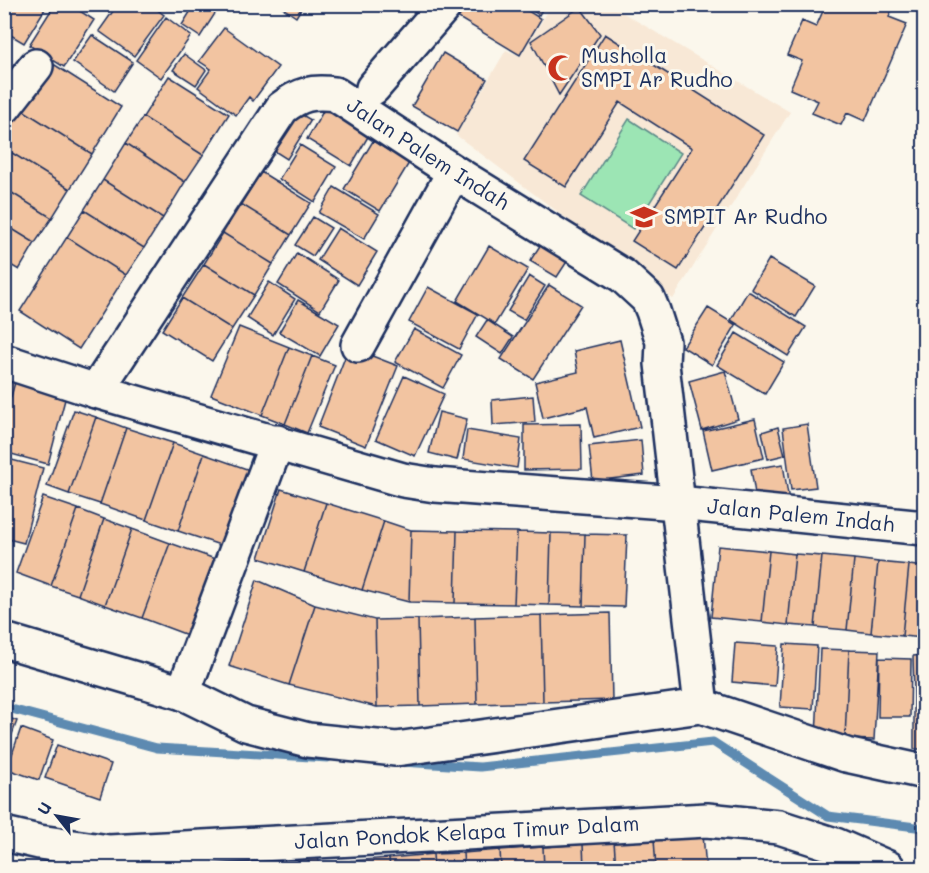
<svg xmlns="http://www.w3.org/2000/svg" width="929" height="873" font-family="Mali,sans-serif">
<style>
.built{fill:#f8e8d6}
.green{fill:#9ce5b4;stroke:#5c8a89;stroke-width:1.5}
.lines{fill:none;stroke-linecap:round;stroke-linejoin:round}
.stream{stroke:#5d8ab1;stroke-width:9}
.building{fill:#f2c4a1;stroke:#1b2f5e;stroke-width:1.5}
.minor-casing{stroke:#1b2f5e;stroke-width:38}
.minor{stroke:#fbf7ec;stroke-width:33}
.labels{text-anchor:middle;stroke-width:6;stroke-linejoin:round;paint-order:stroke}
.poi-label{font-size:21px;fill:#1b2f5e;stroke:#fbf7ec;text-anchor:start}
.street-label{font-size:21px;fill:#1b2f5e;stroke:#fbf7ec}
</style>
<rect width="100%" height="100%" fill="#fbf7ec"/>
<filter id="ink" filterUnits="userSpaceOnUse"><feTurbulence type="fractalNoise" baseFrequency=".0167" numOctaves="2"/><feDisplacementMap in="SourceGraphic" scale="12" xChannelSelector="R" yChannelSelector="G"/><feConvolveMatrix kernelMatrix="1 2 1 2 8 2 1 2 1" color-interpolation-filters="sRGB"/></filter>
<g filter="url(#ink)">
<path class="built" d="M552 5H610L790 112 673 299 456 135 506 50 520 56Z"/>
<path class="green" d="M629 119 681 153 633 229 581 196Z"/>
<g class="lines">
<path class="stream" d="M4 707 157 748 328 758
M402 762 480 767 713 742 828 816 924 828"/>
</g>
<path class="building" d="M4 4H48L24 43 4 31Z
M55 4H69L94 20 64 67 29 45Z
M118 4H150L164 15 134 56 99 31Z
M195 4H204L216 12 200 37 182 25Z
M277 4H304L296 17Z
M457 4H517L541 19 520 55 452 14Z
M522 4H545L539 15Z
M826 4H889L893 6 889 17 907 24 865 121 847 113 841 125 812 113 818 101 790 89 802 61 787 55 802 21 816 27Z
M580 7 600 34 559 95 531 41Z
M166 17 191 36 161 78 136 60Z
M224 28 278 67 253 101 249 97 236 115 198 87 211 69 199 61Z
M605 34 764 135 678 270 632 241 692 148 620 102 566 187 524 161Z
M92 35 133 62 114 91 73 62Z
M443 53 487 79 457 132 412 106Z
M184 54 206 70 196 85 173 70Z
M47 60 121 107 92 154 18 107Z
M169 76 229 114 203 155 143 117Z
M18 107 92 154 70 189 4 148V129Z
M288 107 311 120 287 159 265 145Z
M325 108 369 135 351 166 307 139Z
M143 117 203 155 185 182 126 143Z
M373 141 409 163 380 211 344 189Z
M126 143 185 182 163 218 103 180Z
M300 145 336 167 315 202 279 179Z
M4 148 70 189 52 218 4 188Z
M261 172 311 203 291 235 241 204Z
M103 180 163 218 144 248 84 210Z
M334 187 379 214 364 239 319 213Z
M4 188 52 218 35 243 4 224Z
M241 204 291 235 273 264 223 233Z
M84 210 144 248 126 275 67 237Z
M313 217 331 228 313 256 295 245Z
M4 224 35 243 19 270 4 261Z
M338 228 377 252 357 285 318 260Z
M223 233 273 264 254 295 204 264Z
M67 237 126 275 79 349 20 311Z
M543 241 570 257 557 277 530 261Z
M489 246 528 269 495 324 457 301Z
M297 253 339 280 320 311 278 284Z
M769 259 815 286 796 317 751 289Z
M204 264 254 295 232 329 182 298Z
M529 276 545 286 524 320 508 311Z
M269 282 295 299 273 335 247 318Z
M549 285 581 305 533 379 501 359Z
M428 287 478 314 459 349 409 322Z
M748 291 806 327 788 356 731 320Z
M182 298 232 329 212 361 162 330Z
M298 300 339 324 320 356 279 332Z
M708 308 736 325 712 365 683 347Z
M487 320 513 337 502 354 476 337Z
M239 327 289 347 262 415 211 395Z
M414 329 461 355 443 388 395 362Z
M736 333 784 362 765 394 717 365Z
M620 340 640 427 594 438 587 407 543 418 535 382 578 372 574 351Z
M289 347 312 356 285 424 262 415Z
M349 347 398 366 366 446 318 427Z
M312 356 335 365 307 433 285 424Z
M725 371 738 419 702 430 689 381Z
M4 372 17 375 4 422Z
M17 375 68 388 48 464 4 452V422Z
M404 376 444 394 415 456 376 439Z
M533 396 535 422 493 425 492 400Z
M74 410 96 417 69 494 47 486Z
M439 412 467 419 457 460 429 453Z
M96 417 126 428 100 504 69 494Z
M755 419 764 458 712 470 703 431Z
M581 424 582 469 524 470V425Z
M807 424 816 487 791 490 783 428Z
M778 427 785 455 768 459 762 432Z
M126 428 173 443 146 520 100 504Z
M467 430 521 439 517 468 463 459Z
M641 440 644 475 593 481 589 446Z
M173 443 204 454 178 531 146 520Z
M204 454 261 474 235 550 178 531Z
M4 458 43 468 24 543 4 538Z
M783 464 789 501 757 506 751 469Z
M281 489 326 503 304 572 259 558Z
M43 497 78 509 51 586 16 573Z
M326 503 384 521 362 590 304 572Z
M78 509 104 519 78 595 51 586Z
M104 519 132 529 105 605 78 595Z
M384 521 411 530 409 602 362 590Z
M132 529 170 543 142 618 105 605Z
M411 530 457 531 455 603 409 602Z
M457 531 517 532 514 604 455 603Z
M517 532 551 533 549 605 514 604Z
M551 533 585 534 583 606 549 605Z
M585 534 627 535 624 607 583 606Z
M170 543 218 560 190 636 142 618Z
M718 546 769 551 762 622 711 617Z
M769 551 795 554 788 625 762 622Z
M795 554 822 556 815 627 788 625Z
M822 556 854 559 847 630 815 627Z
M854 559 878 562 871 633 847 630Z
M878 562 909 565 902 636 871 633Z
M909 565 924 567V638L902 636Z
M257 580 315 605 289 685 229 666Z
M315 605 375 620 377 707 289 685Z
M610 613 612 700 543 702 541 615Z
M541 615 543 702 477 704 475 617Z
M475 617 477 704 420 706 418 619Z
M418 619 420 706 377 707 375 620Z
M735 643 778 646 775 686 732 682Z
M784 644 817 646 813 709 780 707Z
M820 649 849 650 845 739 816 738Z
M849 650 879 651 874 740 845 739Z
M924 655V692H914L913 656Z
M879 658 911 659 910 717H878Z
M914 692H924V749H914Z
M4 716 17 721 4 756Z
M21 728 53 740 39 780 7 769Z
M57 745 111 764 100 797 45 778Z
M703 835 706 868H656L654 839Z
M654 839 656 868H616L614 841Z
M614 841 616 868H584L583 844Z
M583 844 584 868H544L543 847Z
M543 847 544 868H501L500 850Z
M500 850 501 868H464L463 853Z
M318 851 319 868H277L276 854Z
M463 853 464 868H434L433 854Z
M276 854 277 868H239L238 857Z
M433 854 434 868H390L389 858Z
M238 857 239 868H194V861Z
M389 858 390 868H352L351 861Z
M4 862 40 868H4Z"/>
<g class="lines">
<defs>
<g id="minor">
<path d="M373 88 446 4"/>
<path d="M4 107 36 66"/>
<path d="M358 345 454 172"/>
<path id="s1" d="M4 361 96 391 403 480 435 485 678 503 924 528"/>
<path id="s2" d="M96 391 282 108C300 94 312 91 335 94L454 172 623 276 648 299 653 311 663 342 662 364 701 706"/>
<path d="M4 640 183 693 246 724 308 740 396 749 701 706 846 755 924 772"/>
<path d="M183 693 277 442"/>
<path id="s3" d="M4 834 39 842 109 852 707 820 779 827 835 845 888 868"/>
</g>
</defs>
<use href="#minor" class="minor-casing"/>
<use href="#minor" class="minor"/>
</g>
</g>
<defs>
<symbol id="mosque-bare" viewBox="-9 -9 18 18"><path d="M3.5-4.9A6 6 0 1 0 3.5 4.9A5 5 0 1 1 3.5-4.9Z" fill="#c8321e" stroke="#fbf7ec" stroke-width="2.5" paint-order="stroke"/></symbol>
<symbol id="school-bare" viewBox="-9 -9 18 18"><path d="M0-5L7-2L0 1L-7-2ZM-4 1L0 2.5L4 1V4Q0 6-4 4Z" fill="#c8321e" stroke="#fbf7ec" stroke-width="2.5" paint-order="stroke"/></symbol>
</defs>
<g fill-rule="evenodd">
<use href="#mosque-bare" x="542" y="49" width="38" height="38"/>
<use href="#school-bare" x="625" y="198" width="38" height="38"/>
</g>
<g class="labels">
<g class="poi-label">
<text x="581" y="63">Musholla<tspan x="581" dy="24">SMPI Ar Rudho</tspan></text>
<text x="664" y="224">SMPIT Ar Rudho</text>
</g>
<g class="street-label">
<text dy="7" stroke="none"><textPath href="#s2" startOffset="506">Jalan Palem Indah</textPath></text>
<text dy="7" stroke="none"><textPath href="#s1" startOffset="816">Jalan Palem Indah</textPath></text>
<text dy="7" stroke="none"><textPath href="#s3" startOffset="465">Jalan Pondok Kelapa Timur Dalam</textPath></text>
</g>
</g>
<rect width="929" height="873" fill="none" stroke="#fbf7ec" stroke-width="24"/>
<rect x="12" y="12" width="905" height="849" fill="none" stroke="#1b2f5e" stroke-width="2" filter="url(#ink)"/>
<g transform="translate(57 816) rotate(301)" stroke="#fbf7ec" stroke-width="4.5" paint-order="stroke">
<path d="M0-4.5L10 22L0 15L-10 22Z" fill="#1b2f5e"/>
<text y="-9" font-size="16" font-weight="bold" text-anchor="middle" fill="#1b2f5e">U</text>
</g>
</svg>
